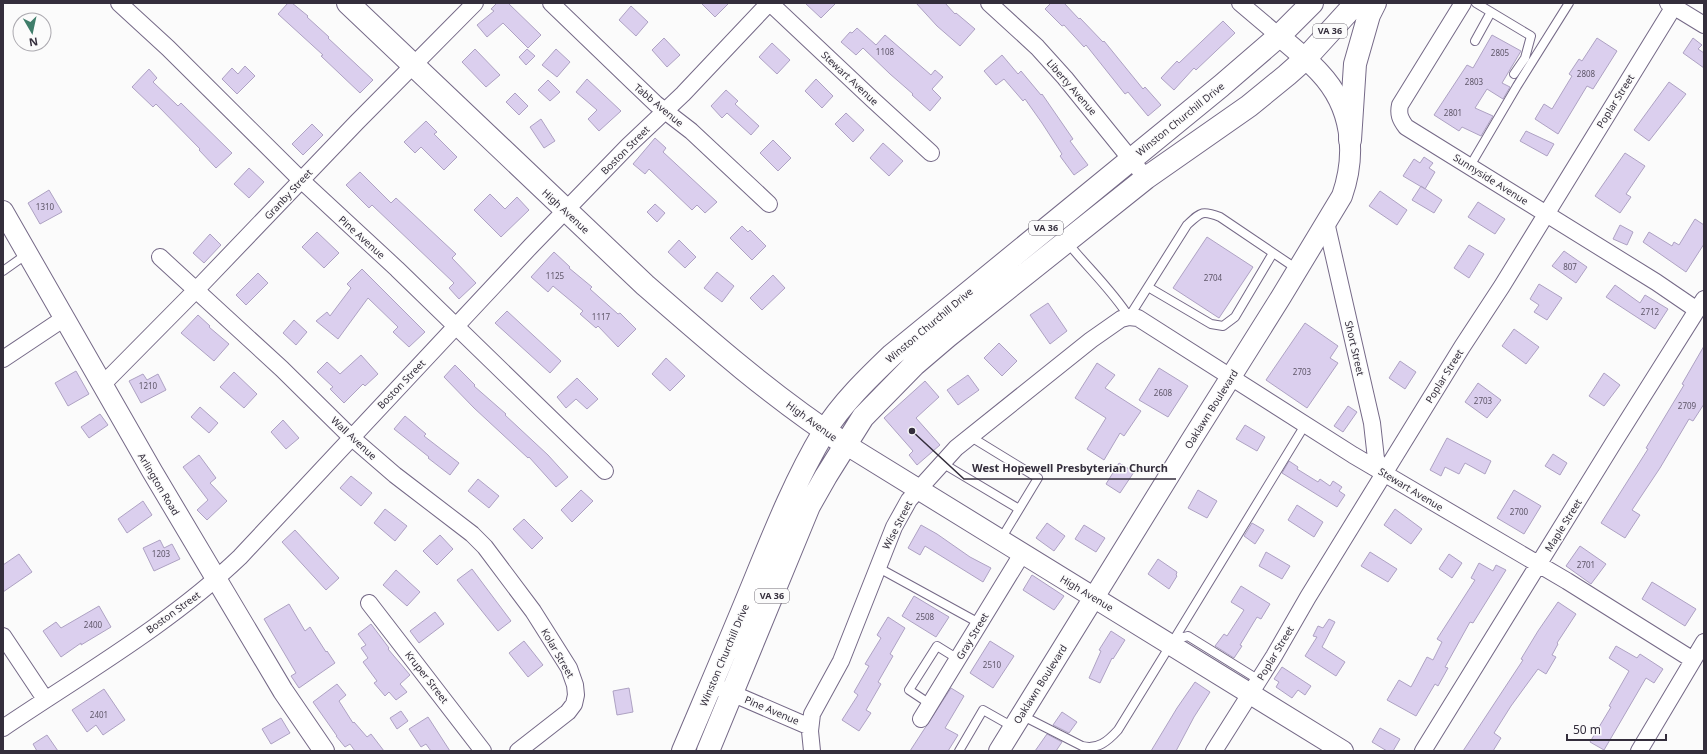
<svg xmlns="http://www.w3.org/2000/svg" width="1707" height="754" font-family="'Noto Sans',sans-serif">
<style>
.building{fill:#dbcfee;stroke:#aea2c3}
.lines{fill:none;stroke-linecap:round;stroke-linejoin:round}
.service-casing{stroke:#756987;stroke-width:10}
.minor-casing{stroke:#756987;stroke-width:18}
.tertiary-casing{stroke:#756987;stroke-width:22}
.secondary-casing{stroke:#756987;stroke-width:24}
.trunk-casing{stroke:#756987;stroke-width:24}
.service{stroke:#fff;stroke-width:8}
.minor{stroke:#fff;stroke-width:16}
.tertiary{stroke:#fff;stroke-width:20}
.secondary{stroke:#fff;stroke-width:22}
.trunk{stroke:#fff;stroke-width:22}
.labels{text-anchor:middle;stroke-width:3;stroke-linejoin:round;paint-order:stroke}
.number-label{font-size:8px;fill:#5e5668}
.shield{fill:#fbfbfb;stroke:#706c75;stroke-width:1}
.shield-label{font-size:9px;font-weight:bold;fill:#342e3c}
.street-label{font-size:10px;fill:#342e3c;stroke:#fbfbfb}
.leader{fill:none;stroke:#342e3c;stroke-width:1.5}
.callout-dot{fill:#342e3c;stroke:#fbfbfb;stroke-width:1.5}
.callout-label{font-size:11px;text-anchor:middle;font-weight:bold;fill:#342e3c;stroke:#fbfbfb;stroke-width:3;stroke-linejoin:round;paint-order:stroke}
</style>
<rect width="100%" height="100%" fill="#fbfbfb"/>
<path class="building" d="M288 3H292L308 16 307 17 329 37 328 38 373 80 360 93 321 56 323 55 278 14Z
M497 3H508L541 35 528 48 503 23 487 37 477 25 494 11 491 9Z
M701 3H729L715 17Z
M805 3H836L821 18Z
M916 3H945L955 14 956 13 975 29 960 46 937 26Z
M1051 3H1064L1079 19 1080 18 1103 42 1104 41 1143 89 1145 87 1161 105 1148 116 1128 92 1125 94 1086 45 1084 47 1064 25 1062 26 1045 9Z
M631 6 648 22 636 36 619 20Z
M1223 21 1235 33 1196 70 1194 68 1174 90 1161 78 1177 61 1179 63Z
M857 28 876 45 885 35 931 75 935 70 943 77 932 89 941 98 930 111 912 95 913 94 890 74 863 48 856 55 841 42 850 32 852 33Z
M1492 35 1521 51 1502 83 1510 87 1503 99 1487 89 1475 108 1493 116 1481 136 1462 127 1459 131 1434 115 1467 65 1473 68Z
M664 38 680 55 667 67 652 50Z
M1597 38 1617 51 1593 89 1587 86 1558 134 1535 119 1544 104 1552 109 1572 76 1569 74 1579 59 1582 61Z
M1693 38 1702 45 1698 49 1704 53V68L1683 53Z
M772 43 790 60 777 74 759 57Z
M475 49 500 75 486 87 462 62Z
M527 49 535 56 526 65 519 57Z
M556 49 570 62 557 77 542 65Z
M1002 55 1018 74 1021 71 1041 95 1042 94 1073 139 1070 141 1088 165 1074 175 1060 156 1062 154 1042 123 1025 99 1023 101 1004 79 996 85 984 71Z
M245 66 255 76 237 94 222 79 232 68 238 74Z
M149 69 157 78 153 82 178 106 181 103 232 153 216 168 199 150 200 149 156 104 153 107 132 87Z
M587 79 621 111 599 131 588 119 597 110 576 92Z
M816 79 833 96 822 108 805 91Z
M548 80 560 92 550 101 538 90Z
M1669 82 1686 94 1649 141 1634 130Z
M726 90 738 101 735 104 759 126 751 135 727 113 722 118 711 106Z
M515 93 528 106 519 115 506 102Z
M846 113 864 130 853 142 835 124Z
M541 119 555 141 544 148 530 127Z
M426 121 437 132 434 134 457 157 444 170 421 147 415 153 404 142Z
M312 124 323 135 303 155 292 144Z
M1526 131 1554 144 1547 156 1520 141Z
M655 138 666 148 663 152 717 202 705 213 697 205 692 210 649 169 645 174 633 164Z
M773 140 791 158 778 171 760 153Z
M883 143 903 161 889 176 870 158Z
M1625 153 1645 166 1626 194 1631 197 1620 213 1595 196Z
M1424 157 1433 163 1429 168 1435 172 1425 189 1403 176 1414 159 1420 163Z
M249 168 264 182 249 198 234 184Z
M360 172 391 203 396 198 456 254 452 258 476 283 459 299 449 288 454 283 372 205 369 208 346 185Z
M1421 186 1442 200 1434 213 1412 200Z
M49 190 62 212 40 224 28 203Z
M1380 191 1407 210 1397 225 1369 206Z
M490 194 505 209 517 197 529 210 501 237 474 210Z
M1478 202 1505 219 1495 234 1468 217Z
M655 204 665 213 657 222 647 212Z
M1695 219 1704 225V244L1686 272 1643 242 1649 232 1672 246 1674 242 1679 245Z
M1620 225 1633 232 1627 245 1613 239Z
M742 226 748 232 750 230 766 246 752 260 730 238Z
M317 232 339 253 324 268 302 247Z
M210 234 221 245 204 263 193 253Z
M1207 237 1253 267 1219 318 1173 288Z
M679 240 696 257 685 268 668 252Z
M1469 245 1484 254 1469 278 1454 268Z
M1564 251 1587 267 1576 283 1552 266Z
M554 252 570 267 569 268 592 287 590 289 618 314 620 313 636 329 618 347 598 326 596 328 580 314 583 311 553 286 548 292 531 277Z
M362 269 425 332 409 347 393 332 398 327 368 298 338 339 316 321 327 312 330 316 351 288 347 284Z
M717 272 734 286 722 302 704 288Z
M258 273 268 283 246 305 236 295Z
M773 275 785 288 762 310 750 298Z
M1539 284 1562 298 1547 320 1534 312 1539 305 1530 299Z
M1615 285 1640 303 1645 295 1668 309 1655 329 1606 297Z
M1048 303 1067 331 1050 344 1030 315Z
M507 311 561 361 550 373 495 323Z
M198 315 210 326 209 327 229 344 214 361 181 333Z
M294 320 307 332 296 345 283 333Z
M1305 323 1338 346 1330 358 1338 363 1307 408 1266 380Z
M1514 329 1539 347 1526 364 1502 346Z
M999 343 1017 361 1002 376 984 358Z
M1704 346V404L1693 421 1689 419 1660 468 1632 510 1640 515 1625 538 1601 523 1648 449 1646 448 1684 385 1682 384Z
M361 355 378 374 365 386 363 384 344 403 330 389 333 387 317 372 327 362 340 374Z
M666 358 685 376 670 391 652 374Z
M1400 361 1416 372 1405 389 1389 378Z
M1097 363 1115 375 1105 388 1141 411 1124 436 1120 433 1104 460 1087 449 1106 418 1075 398Z
M455 365 475 385 474 386 506 414 505 415 548 455 568 477 556 487 529 457 528 458 474 408 444 377Z
M1159 368 1188 386 1168 417 1139 400Z
M76 371 89 394 68 406 55 383Z
M234 372 257 394 244 408 220 387Z
M1604 373 1620 385 1604 406 1589 396Z
M143 374 147 380 158 374 166 390 141 403 129 381Z
M968 375 979 390 958 405 947 390Z
M577 378 598 399 587 409 576 399 566 408 557 397Z
M925 381 939 397 916 418 940 445 917 465 909 455 913 451 884 418Z
M1478 383 1501 400 1487 418 1465 402Z
M1348 406 1357 412 1343 432 1334 426Z
M200 407 218 423 209 433 191 417Z
M100 414 108 425 89 438 81 427Z
M405 416 426 434 424 436 459 463 450 475 428 458 429 457 394 429Z
M283 420 299 438 286 449 271 432Z
M1245 425 1265 437 1257 451 1236 439Z
M1447 438 1491 461 1485 474 1465 463 1459 474 1445 467 1441 476 1430 470Z
M1553 454 1567 463 1560 475 1545 466Z
M199 455 216 478 210 483 227 501 207 520 197 510 208 500 183 467Z
M1289 461 1298 467 1297 469 1318 482 1320 479 1330 486 1333 481 1342 487 1339 491 1345 495 1337 507 1282 473Z
M1119 463 1134 472 1120 493 1106 484Z
M351 476 372 493 361 506 340 488Z
M478 479 499 496 489 508 468 491Z
M581 490 593 501 572 522 561 510Z
M1198 490 1217 501 1207 518 1188 508Z
M1514 490 1541 506 1524 534 1497 518Z
M143 501 152 515 127 533 118 519Z
M1297 505 1323 522 1314 537 1288 520Z
M385 509 407 526 395 541 374 523Z
M1395 509 1422 529 1411 544 1384 525Z
M524 519 543 538 532 549 513 529Z
M1047 523 1065 536 1054 551 1036 538Z
M1252 523 1264 530 1255 544 1244 536Z
M921 525 937 534 970 557 991 568 983 582 925 546 920 555 908 548Z
M1084 525 1105 538 1096 552 1075 539Z
M295 530 339 578 326 590 282 542Z
M440 535 453 549 437 565 423 551Z
M160 540 164 548 172 544 180 559 154 571 143 548Z
M1580 546 1606 564 1591 584 1566 566Z
M1266 552 1290 566 1282 579 1259 566Z
M1370 552 1397 569 1388 582 1361 566Z
M19 554 32 572 3 592V565Z
M1449 554 1462 563 1452 578 1439 569Z
M1158 559 1177 572 1176 575 1177 576 1169 589 1148 574Z
M1479 563 1493 571 1496 565 1506 570 1473 623 1470 622 1445 667 1448 668 1438 686 1435 684 1416 716 1387 700 1399 680 1411 687 1427 657 1433 660 1442 642 1437 639 1475 580 1471 578Z
M472 569 511 621 498 631 457 580Z
M396 570 420 592 407 606 383 585Z
M1032 575 1064 596 1054 610 1023 590Z
M1652 582 1696 609 1685 626 1642 599Z
M1241 586 1270 604 1261 619 1257 617 1240 645 1242 646 1234 658 1215 646 1224 634 1227 636 1244 610 1231 602Z
M914 596 949 617 936 637 902 616Z
M1558 602 1576 614 1557 643 1558 644 1552 655 1556 657 1546 674 1538 669 1511 706 1494 733 1501 738 1493 751H1463L1523 660 1521 659 1538 631Z
M289 604 305 631 310 627 326 652 327 651 335 663 299 688 291 676 296 673 264 619Z
M99 606 111 627 81 645V643L61 657 43 631 56 622 61 628Z
M435 612 444 624 419 643 410 631Z
M888 617 905 628 890 654 893 656 878 682 881 684 866 710 871 713 859 731 842 720 858 695 854 692 869 666 865 664 881 638 877 635Z
M1329 619 1335 622 1322 647 1345 662 1336 676 1305 656 1317 637 1313 636 1318 626 1323 628Z
M371 624 389 648 388 649 410 675 400 684 407 692 396 700 389 692 385 696 374 683 377 681 363 662 368 658 361 648 366 645 358 634Z
M1111 631 1125 640 1113 659 1112 658 1100 683 1089 678 1101 651 1099 650Z
M524 641 543 665 528 677 509 653Z
M990 641 1014 656 993 688 970 673Z
M1616 646 1637 658 1640 654 1663 669 1654 683 1646 678 1604 750 1590 742 1611 707 1609 706 1629 671 1609 658Z
M1282 667 1311 686 1305 695 1298 690 1292 698 1276 687 1279 682 1274 679Z
M1195 682 1210 692 1194 717 1176 751H1151L1177 708Z
M337 684 346 695 339 701 353 723 354 722 367 737 371 734 384 751H355L350 744 345 747 336 736H337L313 702Z
M629 688 633 712 617 715 613 691Z
M951 688 964 696 945 728 958 735 948 751H910Z
M104 689 125 720 103 735 96 725 87 732 72 710Z
M401 711 408 721 397 729 390 718Z
M1062 712 1077 722 1069 733 1053 725Z
M428 717 450 751H431L426 744 421 747 409 729Z
M281 718 290 733 271 744 262 729Z
M1380 728 1400 739 1393 751H1387L1372 742Z
M1047 734 1062 742 1056 751H1035Z
M47 735 58 751H37L33 744Z"/>
<g class="lines">
<defs>
<path id="service" d="M1476 3 1491 12
M1475 41 1491 12 1531 36 1525 58 1514 74
M1470 166 1517 86 1569 3
M1067 242C1087 267 1112 290 1129 317L1187 225C1201 212 1202 210 1220 217L1297 269
M3 271 27 254
M1148 287 1211 324 1223 326 1235 317 1273 253
M971 437 1038 478 1001 539
M942 463 1019 509
M877 567 979 623
M1173 641 1305 425
M930 704 909 690 937 646 958 659
M1021 715 1082 746C1098 750 1108 741 1118 730L1171 644 1180 638 1188 636 1259 680
M959 751 983 710 1013 727"/>
<path id="minor" d="M119 3 168 48 301 180 397 269 605 471
M551 3 633 82 656 104 691 131 769 204
M770 3 872 99 931 153
M989 3 1037 47 1065 78 1146 178
M1240 3 1279 36
M1463 3 1400 105C1398 114 1400 119 1406 127L1656 282 1697 310
M1668 3 1704 25
M1326 222 1372 423 1376 459 1384 473
M160 257 282 369 351 437 395 475 472 534 485 547 533 611 569 668 575 685 576 695 574 704 568 712 518 751
M3 359 63 319
M102 385 196 290 357 122 475 3
M369 603 483 751
M3 636 45 699
M722 689 810 727
M921 719 1022 554
M3 728C83 674 170 624 240 557L531 246 628 146 683 94 769 3
M812 751 810 731 812 714 841 661 894 527 909 500 956 448 1091 340 1121 319 1129 317 1138 318 1353 455 1567 581 1693 660
M1214 751 1274 656 1308 597 1462 347 1502 286 1676 3
M1423 751 1614 442 1704 299
M1639 751 1704 642"/>
<path id="tertiary" d="M3 211 152 471 283 691 324 751
M845 444 1343 751
M999 751 1190 442 1281 297 1342 196C1357 153 1352 107 1320 73 1308 60 1293 48 1279 36"/>
<path id="secondary" d="M348 3 645 285C709 341 774 398 845 444"/>
<path id="trunk" d="M1350 140 1355 64 1369 15 1375 3
M683 751C708 692 733 634 757 575 777 526 797 477 824 432 842 403 868 378 892 355L1221 86 1279 36 1312 3
M708 751 809 506 826 476 863 417 914 365 948 336 1146 178 1249 106 1287 75 1305 59 1356 3"/>
</defs>
<use href="#service" class="service-casing"/>
<use href="#minor" class="minor-casing"/>
<use href="#tertiary" class="tertiary-casing"/>
<use href="#secondary" class="secondary-casing"/>
<use href="#trunk" class="trunk-casing"/>
<use href="#service" class="service"/>
<use href="#minor" class="minor"/>
<use href="#tertiary" class="tertiary"/>
<use href="#secondary" class="secondary"/>
<use href="#trunk" class="trunk"/>
</g>
<g class="labels">
<g class="number-label">
<text x="885" y="55">1108</text>
<text x="1500" y="56">2805</text>
<text x="1586" y="77">2808</text>
<text x="1474" y="85">2803</text>
<text x="1453" y="116">2801</text>
<text x="45" y="210">1310</text>
<text x="1570" y="270">807</text>
<text x="555" y="279">1125</text>
<text x="1213" y="281">2704</text>
<text x="1650" y="315">2712</text>
<text x="601" y="320">1117</text>
<text x="1302" y="375">2703</text>
<text x="148" y="389">1210</text>
<text x="1163" y="396">2608</text>
<text x="1483" y="404">2703</text>
<text x="1687" y="409">2709</text>
<text x="1519" y="515">2700</text>
<text x="161" y="557">1203</text>
<text x="1586" y="568">2701</text>
<text x="925" y="620">2508</text>
<text x="93" y="628">2400</text>
<text x="992" y="668">2510</text>
<text x="99" y="718">2401</text>
</g>
<g class="shield">
<rect x="1313" y="24" width="34" height="14" rx="3"/>
<rect x="1029" y="221" width="34" height="14" rx="3"/>
<rect x="755" y="589" width="34" height="14" rx="3"/>
</g>
<g class="shield-label">
<text x="1330" y="34">VA 36</text>
<text x="1046" y="231">VA 36</text>
<text x="772" y="599">VA 36</text>
</g>
<g class="street-label">
<text transform="translate(850 78) rotate(43)" y="4">Stewart Avenue</text>
<text transform="translate(1072 87) rotate(49)" y="4">Liberty Avenue</text>
<text transform="translate(1615 101) rotate(-58)" y="4">Poplar Street</text>
<text transform="translate(659 105) rotate(40)" y="4">Tabb Avenue</text>
<text transform="translate(1180 119) rotate(-39)" y="4">Winston Churchill Drive</text>
<text transform="translate(625 150) rotate(-45)" y="4">Boston Street</text>
<text transform="translate(1491 179) rotate(32)" y="4">Sunnyside Avenue</text>
<text transform="translate(288 194) rotate(-47)" y="4">Granby Street</text>
<text transform="translate(566 211) rotate(43)" y="4">High Avenue</text>
<text transform="translate(362 237) rotate(42)" y="4">Pine Avenue</text>
<text transform="translate(929 325) rotate(-40)" y="4">Winston Churchill Drive</text>
<text transform="translate(1355 348) rotate(77)" y="4">Short Street</text>
<text transform="translate(1444 376) rotate(-58)" y="4">Poplar Street</text>
<text transform="translate(401 384) rotate(-46)" y="4">Boston Street</text>
<text transform="translate(1211 409) rotate(-58)" y="4">Oaklawn Boulevard</text>
<text transform="translate(812 421) rotate(36)" y="4">High Avenue</text>
<text transform="translate(354 438) rotate(43)" y="4">Wall Avenue</text>
<text transform="translate(159 484) rotate(59)" y="4">Arlington Road</text>
<text transform="translate(1411 489) rotate(31)" y="4">Stewart Avenue</text>
<text transform="translate(897 525) rotate(-63)" y="4">Wise Street</text>
<text transform="translate(1563 525) rotate(-58)" y="4">Maple Street</text>
<text transform="translate(1087 593) rotate(31)" y="4">High Avenue</text>
<text transform="translate(173 612) rotate(-36)" y="4">Boston Street</text>
<text transform="translate(972 636) rotate(-59)" y="4">Gray Street</text>
<text transform="translate(558 653) rotate(60)" y="4">Kolar Street</text>
<text transform="translate(1275 653) rotate(-59)" y="4">Poplar Street</text>
<text transform="translate(724 655) rotate(-67)" y="4">Winston Churchill Drive</text>
<text transform="translate(427 677) rotate(52)" y="4">Kruper Street</text>
<text transform="translate(1040 684) rotate(-58)" y="4">Oaklawn Boulevard</text>
<text transform="translate(772 710) rotate(23)" y="4">Pine Avenue</text>
</g>
</g>
<path class="leader" d="M912 431L964 479H1176"/>
<circle class="callout-dot" cx="912" cy="431" r="4"/>
<g class="callout-label">
<text x="1070" y="472">West Hopewell Presbyterian Church</text>
</g>
<rect width="1707" height="754" fill="none" stroke="#342e3c" stroke-width="8"/>
<g transform="translate(32 32) rotate(171)"><circle r="19" fill="#fbfbfb" stroke="#aba9af"/>
<path d="M0-3L7 15L0 10L-7 15Z" fill="#3f7d6a"/>
<text y="-6" font-size="11" font-weight="bold" text-anchor="middle" fill="#342e3c">N</text>
</g>
<path d="M1567 734v6h99v-6" fill="none" stroke="#342e3c" stroke-width="2"/>
<text x="1573" y="734" font-size="12" fill="#342e3c" stroke="#fbfbfb" stroke-width="3" paint-order="stroke">50 m</text>
</svg>
